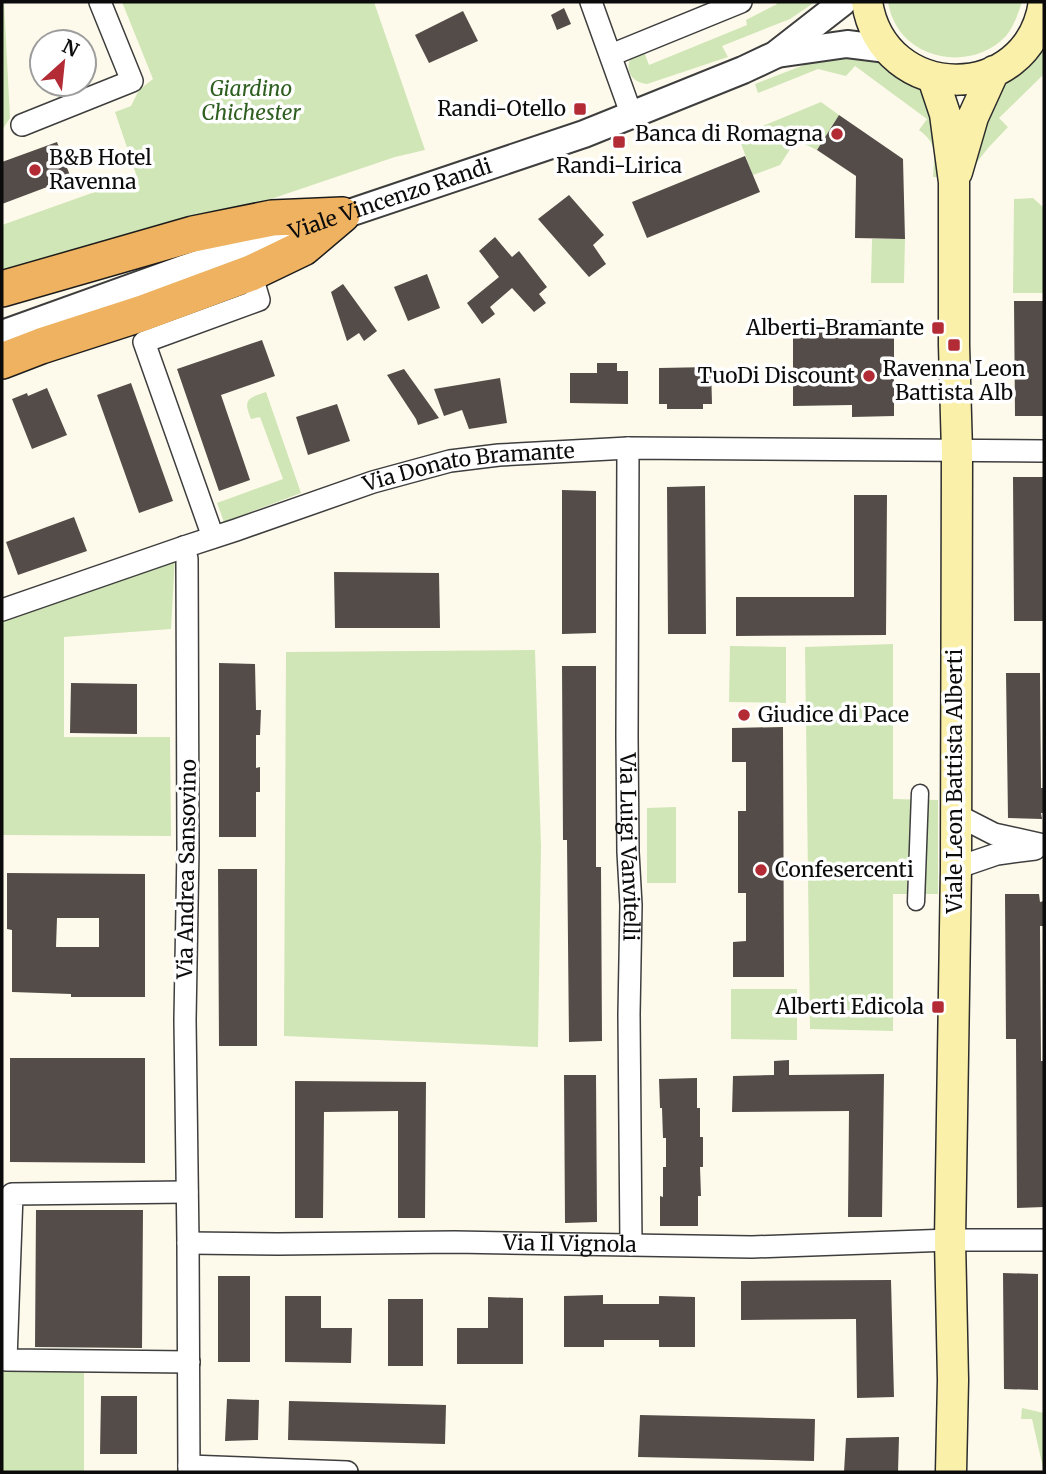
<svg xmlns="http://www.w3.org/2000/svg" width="1046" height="1474" font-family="Merriweather,serif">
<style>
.green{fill:#d0e6b7}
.building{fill:#534c48;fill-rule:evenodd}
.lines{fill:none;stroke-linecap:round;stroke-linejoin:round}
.pedestrian-casing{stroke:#3e3e3e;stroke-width:19}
.minor-casing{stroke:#3e3e3e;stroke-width:24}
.tertiary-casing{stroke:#3e3e3e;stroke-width:30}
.secondary-casing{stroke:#2d2d2d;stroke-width:33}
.trunk-casing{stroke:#1c1c1c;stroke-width:38}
.pedestrian{stroke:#fff;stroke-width:16}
.minor{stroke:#fff;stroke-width:21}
.tertiary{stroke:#fff;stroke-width:26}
.secondary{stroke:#fbf0a9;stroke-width:30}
.trunk{stroke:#eeb260;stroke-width:35}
.poi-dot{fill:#b32b35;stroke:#fff;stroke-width:2.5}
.labels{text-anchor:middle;stroke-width:7;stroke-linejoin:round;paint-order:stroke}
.park-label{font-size:21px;font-style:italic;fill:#2e5f20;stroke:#fff}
.poi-label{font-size:21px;fill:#0b0b0b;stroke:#fff;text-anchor:end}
.street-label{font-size:21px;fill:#0b0b0b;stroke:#fff}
</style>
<rect width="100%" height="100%" fill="#fefaeb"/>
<path class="green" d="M2 2H4L10 118 2 130Z
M122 2H374L425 150 395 157 209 220 2 281V225L137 177 115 112 131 106 139 90 153 79Z
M776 2H815L790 19 722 46 728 57 647 84C624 82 622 56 643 49L649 65 747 25 746 20 777 4Z
M888 2H1022C1018 14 1014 26 1006 36 979 65 930 64 904 36 895 26 890 14 888 2Z
M1044 35V74L999 118 1008 127 989 147 977 162V146L995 94Z
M835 53 872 58 900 72 923 87 931 99 941 177H933C934 155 939 145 919 130L927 119 855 66 846 76 818 69 758 93 755 84Z
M821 102 839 115 817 150 796 140 780 165 753 175 738 136Z
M1033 198 1044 208V293H1013L1014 199Z
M872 239H905L904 283H871Z
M266 392 301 493 224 522 217 503 283 479 260 417 251 419C243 400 247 398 266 392Z
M175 558 171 629 64 637V737H170L171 836 2 835V620Z
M893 644V799L938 800V894H893V1031L810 1029 805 647Z
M730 646 786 647V703L729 702Z
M535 650 541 846 538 1047 284 1036 286 652Z
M676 807V883H647V808Z
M731 989H797V1040L731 1039Z
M2 1365 84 1367V1472H2Z
M1022 1408 1044 1413V1472L1032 1419H1021Z"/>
<path class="building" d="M564 8 571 24 557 30 551 15Z
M463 11 478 41 429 63 415 35Z
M839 115 903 159 905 239 855 238 856 176 817 150Z
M57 142 71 178 2 204V162Z
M745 156 760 192 647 238 632 202Z
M569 195 604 235 593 245 606 264 589 277 538 219Z
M495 237 512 257 519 251 547 287 539 294 546 303 534 312 512 288 490 307 495 314 482 324 467 303 499 277 479 251Z
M427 274 440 308 408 321 394 287Z
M343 284 377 331 364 341 359 333 347 341 331 292Z
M1014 301H1044V416H1015Z
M853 320H894V416L852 417V405L793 406V333L853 331Z
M262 340 275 376 221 395 250 480 219 491 177 369Z
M597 363H617V371H628V404L570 403V373H597Z
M711 367 712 404H703V409H667V404H659V368Z
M404 369 439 418 418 425 416 419 387 375Z
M500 378 507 423 469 429 462 410 444 416 434 389Z
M131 383 173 501 139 513 97 395Z
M47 388 67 435 32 449 12 399 27 393 28 396Z
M337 404 350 441 308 455 296 417Z
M1013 477H1044V621H1014Z
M705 486 706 634H668L667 487Z
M562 490 596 491V633L562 634Z
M854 495H887L886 635 736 636V597H854Z
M74 517 87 551 18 575 6 542Z
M334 572 439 573 440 628H335Z
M219 663 255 664 256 710H261L260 735H256V768L260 767V792H256V837H219Z
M562 666H596V867H601L602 1041 569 1042 567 840H563Z
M1006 673H1040L1041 788H1044V813H1041L1042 819 1008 818Z
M71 683 137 684V734L70 733Z
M783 727 784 977H733V942L746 941V893H738V811H746V762H732V728Z
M218 869H257V1046H219Z
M7 873 145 874V997H71V994L12 992V930L7 929ZM57 918H99V947H56Z
M1005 894H1039L1040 902 1044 901V926H1040L1041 1061H1044V1207L1017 1208 1016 1039H1006Z
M10 1058H145V1163L10 1162Z
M789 1060V1075L884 1074 882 1217H848L849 1111 732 1112 733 1076 774 1075V1061Z
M564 1075H596L597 1222 565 1223Z
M697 1078V1108H700V1137H703V1167H700L701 1196H698V1226H660V1196L663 1197V1167H666V1138H663L662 1108H660L659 1079Z
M295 1081 426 1082 425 1218H398V1111L324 1112 323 1218H295Z
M36 1210H143L142 1348 35 1347Z
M1003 1273 1038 1274V1390L1004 1389Z
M218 1276H250V1362H218Z
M891 1280 894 1397 857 1398 856 1319 741 1320V1281Z
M603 1295V1304H659V1296L695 1297V1347H659V1340H604V1347H564V1296Z
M285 1296H321V1328H352L351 1363 285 1362Z
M488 1297 523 1298V1364H457V1328H488Z
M388 1299H423V1366H388Z
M101 1396H137V1454H100Z
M227 1399 259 1400 258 1440 225 1441Z
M289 1401 446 1405 445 1444 288 1440Z
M640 1415 815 1419 814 1461 638 1457Z
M899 1437 898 1472H844L846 1438Z"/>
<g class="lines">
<defs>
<path id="pedestrian" d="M916 902 920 793"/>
<g id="minor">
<path d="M591 2 632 116"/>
<path d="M611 55 741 2"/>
<path d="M22 125 132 81 100 2"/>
<path id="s1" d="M628 448 627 737 628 852 631 905 629 1014 631 1245"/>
<path d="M213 537 144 342 259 300 251 273"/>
<path d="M184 547 187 559 188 849 185 1020 188 1243 189 1472"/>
<path id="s2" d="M2 610 184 547 236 530 373 482 450 461 499 455 628 448 1044 451"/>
<path d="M955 814 994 834 1044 845"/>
<path d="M956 868 997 854 1035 849"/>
<path d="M187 1192 12 1194 6 1360 189 1362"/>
<path id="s3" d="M188 1243 278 1244 454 1242 752 1247 950 1240H1044"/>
<path d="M189 1466 347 1472"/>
</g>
<g id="tertiary">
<path d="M777 54 847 44 887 49"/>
<path id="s4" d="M2 334 183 269 584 134 743 70 775 55 843 2"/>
</g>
<path id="secondary" d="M867 2C883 105 1029 106 1044 2
M933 78 945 114 954 182V345L957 452 956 868 950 1240 953 1380 951 1472
M957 172 973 117 994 71"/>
<path id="trunk" d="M2 289 193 234 272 218 342 215
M2 361 41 346 143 313 251 273 303 248 342 215"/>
</defs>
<use href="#pedestrian" class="pedestrian-casing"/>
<use href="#minor" class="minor-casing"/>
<use href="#tertiary" class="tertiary-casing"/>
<use href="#secondary" class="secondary-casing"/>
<use href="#trunk" class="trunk-casing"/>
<use href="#pedestrian" class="pedestrian"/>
<use href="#minor" class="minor"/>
<use href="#tertiary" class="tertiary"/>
<use href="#secondary" class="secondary"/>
<use href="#trunk" class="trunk"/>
</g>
<g class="poi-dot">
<rect x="573" y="102" width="14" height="14" rx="3.5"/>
<circle cx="837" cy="134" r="7"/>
<rect x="612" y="135" width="14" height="14" rx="3.5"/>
<circle cx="35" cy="170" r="7"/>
<rect x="931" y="321" width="14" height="14" rx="3.5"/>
<rect x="947" y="338" width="14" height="14" rx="3.5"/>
<circle cx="869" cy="376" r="7"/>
<circle cx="744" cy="715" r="7"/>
<circle cx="761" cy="870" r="7"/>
<rect x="931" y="1000" width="14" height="14" rx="3.5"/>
</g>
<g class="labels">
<g class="park-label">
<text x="251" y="96">Giardino<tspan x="251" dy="24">Chichester</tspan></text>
</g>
<g class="poi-label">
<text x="566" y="116">Randi-Otello</text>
<text x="823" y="141">Banca di Romagna</text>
<text x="49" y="165" text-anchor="start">B&amp;B Hotel<tspan x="49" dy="24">Ravenna</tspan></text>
<text x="619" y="173" text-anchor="middle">Randi-Lirica</text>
<text x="924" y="335">Alberti-Bramante</text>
<text x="954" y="376" text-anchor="middle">Ravenna Leon<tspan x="954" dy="24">Battista Alb</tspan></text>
<text x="855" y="383">TuoDi Discount</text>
<text x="758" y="722" text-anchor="start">Giudice di Pace</text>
<text x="775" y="877" text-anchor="start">Confesercenti</text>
<text x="924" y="1014">Alberti Edicola</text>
</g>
<g class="street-label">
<text dy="7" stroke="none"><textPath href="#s4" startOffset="411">Viale Vincenzo Randi</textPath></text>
<text dy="7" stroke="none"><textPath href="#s2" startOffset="490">Via Donato Bramante</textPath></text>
<text transform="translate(955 781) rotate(-90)" y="7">Viale Leon Battista Alberti</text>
<text dy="7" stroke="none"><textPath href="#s1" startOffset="399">Via Luigi Vanvitelli</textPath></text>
<text transform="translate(187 869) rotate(-89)" y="7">Via Andrea Sansovino</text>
<text dy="7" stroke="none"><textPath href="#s3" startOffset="382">Via Il Vignola</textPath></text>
</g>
</g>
<rect width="1046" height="1474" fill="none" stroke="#0b0b0b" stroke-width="7"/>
<g transform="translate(63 63) rotate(27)"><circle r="33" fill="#ffffff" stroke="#9d9d9d" stroke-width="2"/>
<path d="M0-5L12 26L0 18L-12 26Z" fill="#b32b35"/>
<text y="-10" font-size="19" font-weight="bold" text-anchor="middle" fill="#0b0b0b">N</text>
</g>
</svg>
